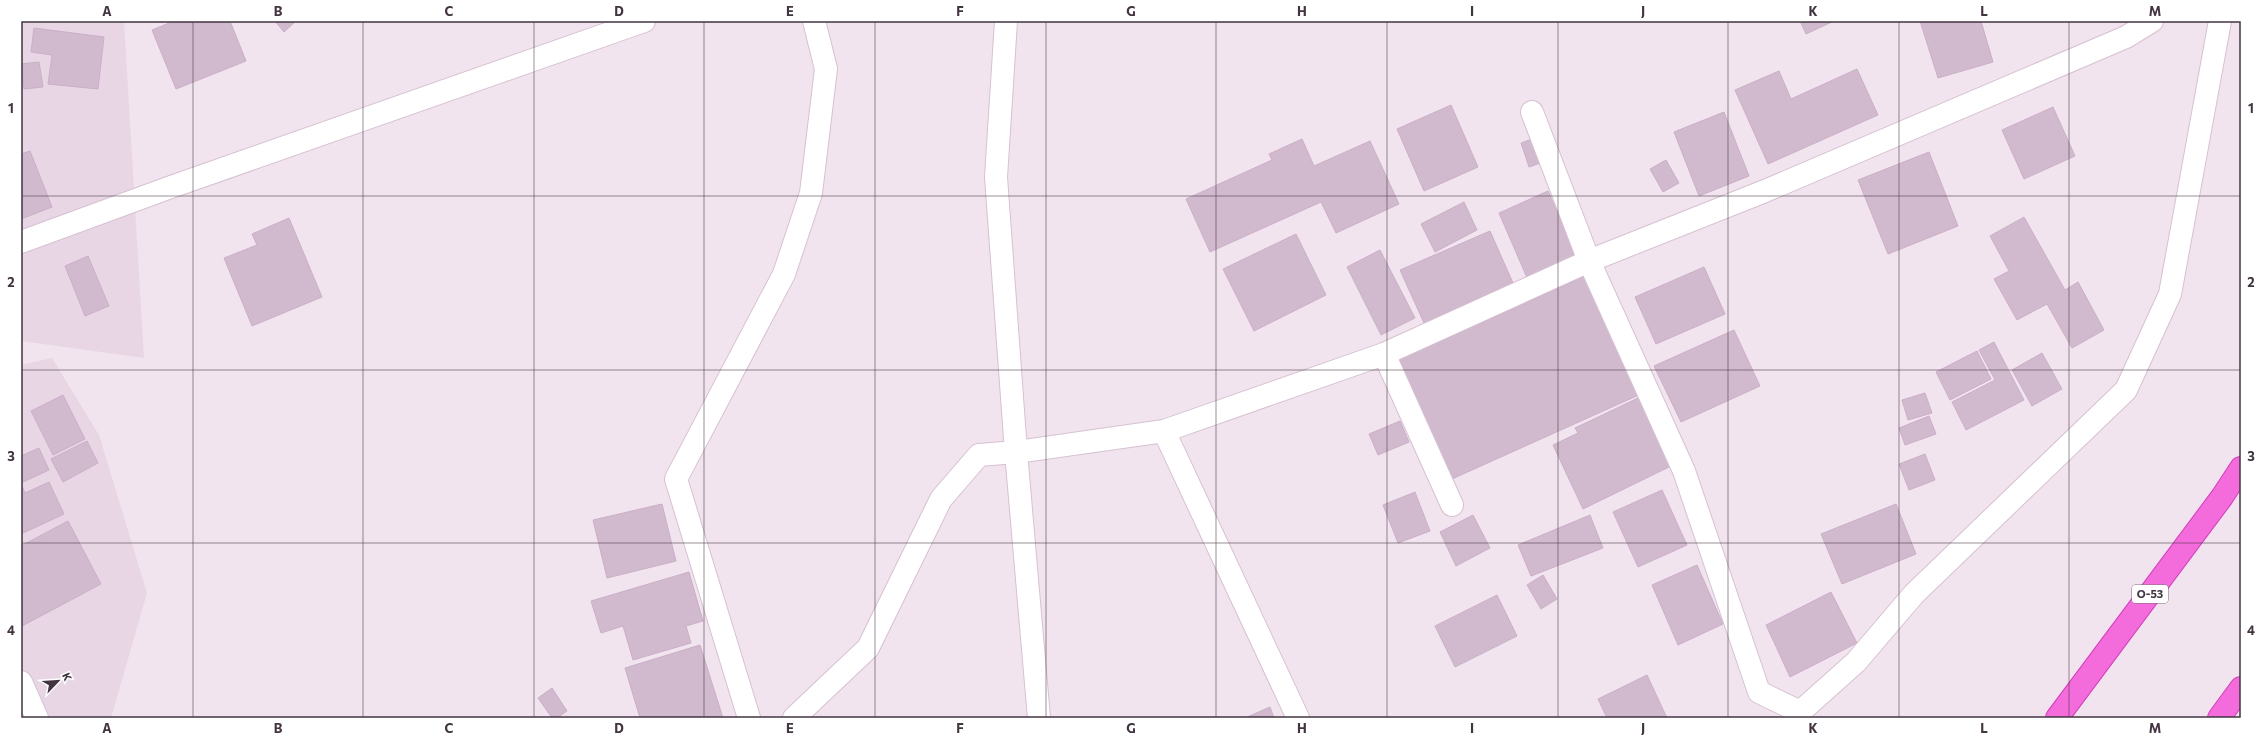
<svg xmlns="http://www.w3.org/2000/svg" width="2262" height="739" font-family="Commissioner,sans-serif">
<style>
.residential{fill:#e8d6e5}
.building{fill:#d1bace;stroke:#cbaec8}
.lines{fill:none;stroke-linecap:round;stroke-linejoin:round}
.street-casing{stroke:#d6c1d2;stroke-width:24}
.highway-casing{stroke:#d23dbc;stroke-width:24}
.street{stroke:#fff;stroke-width:22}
.highway{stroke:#f46cdb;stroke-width:22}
.grid{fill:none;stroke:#423440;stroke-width:1;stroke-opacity:0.55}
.labels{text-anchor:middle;stroke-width:3;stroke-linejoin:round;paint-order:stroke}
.shield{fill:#fff;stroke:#7b7179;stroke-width:1}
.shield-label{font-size:11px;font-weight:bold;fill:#423440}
.neatline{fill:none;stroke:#423440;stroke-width:1.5}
.grid-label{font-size:13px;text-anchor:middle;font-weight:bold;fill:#423440}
</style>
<rect width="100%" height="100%" fill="#f1e4ee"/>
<path class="residential" d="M21 21H124L144 358 21 341Z
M52 358 99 435 147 593 111 718H21V365Z"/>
<path class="building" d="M174 21H230L246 61 176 89 152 30Z
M275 21H296L284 32Z
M1800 21H1834L1806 34Z
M1920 21H1981L1993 62 1938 78Z
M34 28 104 37 98 89 48 84 52 55 31 52Z
M39 62 43 87 24 89 21 64Z
M1857 69 1878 115 1768 164 1735 90 1779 71 1791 99Z
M1451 105 1478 167 1424 191 1397 129Z
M2053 107 2075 156 2024 179 2002 130Z
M1724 112 1749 176 1699 196 1674 132Z
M1538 137 1546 161 1529 167 1521 143Z
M1302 139 1314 166 1370 141 1399 204 1336 233 1321 202 1210 252 1186 199 1272 160 1269 154Z
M30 151 52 207 21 219V154Z
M1929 152 1958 226 1888 254 1858 180Z
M1666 160 1679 183 1663 192 1650 169Z
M1548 191 1577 258 1528 280 1499 213Z
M1464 202 1477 230 1435 252 1421 224Z
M2024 217 2065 290 2078 282 2104 330 2072 348 2047 304 2017 320 1994 279 2009 271 1990 236Z
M289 218 322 297 252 326 224 258 257 245 252 234Z
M1490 231 1513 283 1424 323 1400 270Z
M1296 234 1326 295 1254 331 1223 269Z
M1380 250 1415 318 1381 335 1347 267Z
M88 256 109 306 85 316 65 266Z
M1704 267 1725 314 1656 344 1635 297Z
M1588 275 1641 394 1452 479 1398 360Z
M1734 330 1760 386 1681 422 1654 366Z
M1994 342 2024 400 1966 430 1952 402 1995 380 1979 350Z
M1977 351 1991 379 1950 400 1936 372Z
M2042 353 2062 389 2032 406 2012 370Z
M1925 393 1932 413 1908 420 1902 400Z
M63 395 85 439 53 455 31 411Z
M1638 398 1671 466 1583 509 1553 445 1578 433 1575 428Z
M1929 416 1936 434 1905 445 1899 428Z
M1400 421 1409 442 1378 455 1369 434Z
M87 441 98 463 63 482 51 459Z
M39 448 49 470 21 483V456Z
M1925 454 1935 480 1909 490 1899 464Z
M49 482 64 514 21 534V484L25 493Z
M1662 490 1687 545 1638 567 1613 512Z
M1415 492 1430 531 1398 543 1383 505Z
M662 504 676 561 607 578 593 520Z
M1896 504 1916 554 1842 584 1821 534Z
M1473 515 1490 548 1456 566 1440 532Z
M1590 515 1603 548 1531 576 1518 545Z
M68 521 101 584 22 626 21 546Z
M1697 565 1723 624 1678 645 1652 585Z
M689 572 703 621 686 626 691 643 633 660 623 626 601 633 591 601Z
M1543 575 1557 599 1541 609 1527 585Z
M1831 592 1857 643 1790 677 1766 625Z
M1497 595 1517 636 1455 667 1435 626Z
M700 645 723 718H640L625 668Z
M1647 675 1667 718H1607L1598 699Z
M552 688 567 711 557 718H552L538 698Z
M1270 707 1274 718H1245Z"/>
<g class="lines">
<defs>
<path id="street" d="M1006 21 996 177 1016 452 1039 718
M1532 112 1589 261 1684 471 1759 692 1800 712 1856 662 1914 594 2126 390 2170 294 2220 21
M21 242 171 187 644 21
M1384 354 1452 505
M1164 431 1298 718
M21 682 37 718
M749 718 676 479 784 274 811 193 826 69 814 21
M794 718 868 648 941 499 979 455 1016 452 1164 431 1384 354 1589 261 1765 191 2126 37 2152 21"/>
<path id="highway" d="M2057 718 2222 497 2241 468
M2219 718 2241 688"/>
</defs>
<use href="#street" class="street-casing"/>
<use href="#highway" class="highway-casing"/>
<use href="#street" class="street"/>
<use href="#highway" class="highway"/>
</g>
<path class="grid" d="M193 21V718M363 21V718M534 21V718M704 21V718M875 21V718M1046 21V718M1216 21V718M1387 21V718M1558 21V718M1728 21V718M1899 21V718M2069 21V718M21 196H2241M21 370H2241M21 543H2241"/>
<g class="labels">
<rect class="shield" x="2132" y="585" width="36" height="18" rx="3"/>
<g class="shield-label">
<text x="2150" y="598">O-53</text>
</g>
</g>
<rect width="2262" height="739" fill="none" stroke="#ffffff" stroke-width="44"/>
<g transform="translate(58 681) rotate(65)" stroke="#ffffff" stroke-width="3" paint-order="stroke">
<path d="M0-3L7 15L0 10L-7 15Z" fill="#423440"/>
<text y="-6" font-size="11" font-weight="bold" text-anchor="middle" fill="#423440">K</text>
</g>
<rect x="22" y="22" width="2218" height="695" class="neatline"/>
<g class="grid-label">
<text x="107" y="16">A</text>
<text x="278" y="16">B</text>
<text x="449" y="16">C</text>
<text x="619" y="16">D</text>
<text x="790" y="16">E</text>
<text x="960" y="16">F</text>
<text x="1131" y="16">G</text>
<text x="1302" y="16">H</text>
<text x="1472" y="16">I</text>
<text x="1643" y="16">J</text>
<text x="1813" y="16">K</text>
<text x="1984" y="16">L</text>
<text x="2155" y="16">M</text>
<text x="11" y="113">1</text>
<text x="2251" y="113">1</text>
<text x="11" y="287">2</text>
<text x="2251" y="287">2</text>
<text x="11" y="461">3</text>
<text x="2251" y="461">3</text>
<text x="11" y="635">4</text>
<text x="2251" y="635">4</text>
<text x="107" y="733">A</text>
<text x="278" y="733">B</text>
<text x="449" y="733">C</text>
<text x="619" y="733">D</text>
<text x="790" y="733">E</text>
<text x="960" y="733">F</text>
<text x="1131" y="733">G</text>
<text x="1302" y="733">H</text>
<text x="1472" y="733">I</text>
<text x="1643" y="733">J</text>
<text x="1813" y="733">K</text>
<text x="1984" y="733">L</text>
<text x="2155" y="733">M</text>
</g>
</svg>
